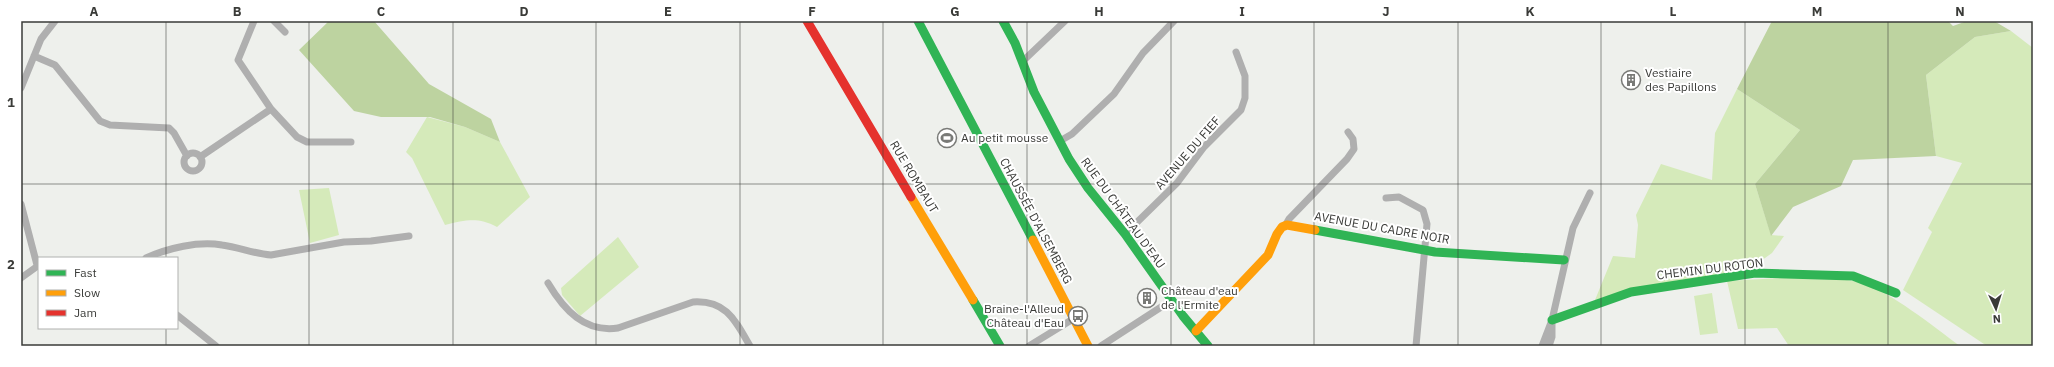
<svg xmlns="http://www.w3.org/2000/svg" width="2054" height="367" font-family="'IBM Plex Sans',sans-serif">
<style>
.green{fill:#d5eaba}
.forest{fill:#bdd3a0}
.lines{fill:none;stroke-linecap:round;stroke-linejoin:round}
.street{stroke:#afafaf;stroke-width:7}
.fast{stroke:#30b455;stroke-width:9}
.slow{stroke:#ff9f0a;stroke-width:9}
.jam{stroke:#e5322d;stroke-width:9}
.grid{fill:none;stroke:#3a3b38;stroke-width:1;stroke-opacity:0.55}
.labels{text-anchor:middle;stroke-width:4;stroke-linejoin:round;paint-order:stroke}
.poi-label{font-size:12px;fill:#3a3b38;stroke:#fff;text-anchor:start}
.street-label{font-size:12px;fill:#3a3b38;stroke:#fff}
.neatline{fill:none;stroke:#3a3b38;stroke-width:1.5}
.grid-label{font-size:13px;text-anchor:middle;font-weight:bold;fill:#3a3b38}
</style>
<rect width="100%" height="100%" fill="#eef0ec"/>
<path class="green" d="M2011 31 2033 48V346H1987L1903 290 1932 232 1928 228 1962 163 1936 156 1926 75 1975 37Z
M1737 89 1800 130 1755 184 1771 235 1784 236 1772 253 1751 268 1595 300 1613 256 1635 258 1638 225 1636 215 1661 164 1712 180 1715 133Z
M427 117 465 127 500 142 530 197 497 227C478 217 466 220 445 225L412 158 406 152Z
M329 188 339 235 310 243 299 190Z
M618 237 639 267 580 316 562 295 561 288Z
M1799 277C1820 278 1841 277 1861 283 1890 291 1934 327 1960 346H1789L1777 328 1738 329 1727 281Z
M1712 293 1718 333 1700 335 1694 296Z"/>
<path class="forest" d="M329 21H374L429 84 491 119 500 142 465 127 430 117H381L354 111 299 50Z
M1772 21H1948L1953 26 1967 21H1994L2011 31 1975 37 1926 75 1936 156 1853 160 1841 186 1793 207 1771 236 1755 184 1800 130 1737 89Z"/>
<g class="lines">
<path class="street" d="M274 21 285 32
M34 56 55 65 100 121 110 125 169 128 174 133 187 156
M1023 61 1065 21
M21 88 41 39 55 21
M271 109 297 137 307 142H351
M1060 141 1072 134 1114 94 1143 53 1174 21
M184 162a9 9 0 1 1 18 0a9 9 0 1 1-18 0Z
M200 157 271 109 238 60 254 21
M1386 198 1399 197 1423 210 1427 224 1416 346
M21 204 37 265
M1285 226 1289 219 1347 159 1354 149 1353 139 1348 132
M1125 234 1177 183 1204 147 1241 110 1245 98V76L1236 52
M146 258C168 248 198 241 222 245 239 247 254 254 271 255L344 242 371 241 409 236
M21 278 39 265
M548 283C564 310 585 333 618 328L693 302C726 300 735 320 750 346
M177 315 216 346
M1029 346 1073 319
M1101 346 1172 300
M1542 346 1552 320 1573 228 1590 193
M1549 346 1552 337V324"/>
<path class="fast" d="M918 21 1033 240
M1003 21 1015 43 1034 92 1069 159 1088 188 1125 234 1183 316 1208 346
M1315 230 1435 252 1564 260
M973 300 1000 346
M1552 320 1631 292 1755 273 1853 276 1896 293"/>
<path class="slow" d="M911 197 973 300
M1033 240 1088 346
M1196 331 1268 255 1277 234 1282 227 1287 225 1315 230"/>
<path class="jam" d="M807 21 911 197"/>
</g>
<path class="grid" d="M166 21V258M309 21V346M453 21V346M596 21V346M740 21V346M883 21V346M1027 21V346M1171 21V346M1314 21V346M1458 21V346M1601 21V346M1745 21V346M1888 21V346M21 184H2033M166 328V346"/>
<defs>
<symbol id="building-ring" viewBox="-11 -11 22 22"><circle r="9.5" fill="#fff" stroke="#797a77" stroke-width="1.5"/><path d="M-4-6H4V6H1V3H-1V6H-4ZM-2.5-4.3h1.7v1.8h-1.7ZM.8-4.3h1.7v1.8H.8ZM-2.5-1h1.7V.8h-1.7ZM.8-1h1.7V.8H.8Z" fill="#797a77"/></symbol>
<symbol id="stadium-ring" viewBox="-11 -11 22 22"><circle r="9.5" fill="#fff" stroke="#797a77" stroke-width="1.5"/><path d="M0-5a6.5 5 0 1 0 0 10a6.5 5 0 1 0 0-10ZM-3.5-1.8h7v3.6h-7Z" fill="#797a77"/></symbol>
<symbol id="bus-ring" viewBox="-11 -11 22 22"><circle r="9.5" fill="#fff" stroke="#797a77" stroke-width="1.5"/><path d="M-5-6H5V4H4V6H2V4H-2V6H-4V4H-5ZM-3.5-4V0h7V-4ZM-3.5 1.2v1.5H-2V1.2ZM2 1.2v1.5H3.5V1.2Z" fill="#797a77"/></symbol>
</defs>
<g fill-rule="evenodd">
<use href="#building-ring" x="1620" y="69" width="22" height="22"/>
<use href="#stadium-ring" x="936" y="127" width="22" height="22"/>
<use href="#building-ring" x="1136" y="287" width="22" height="22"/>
<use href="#bus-ring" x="1067" y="305" width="22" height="22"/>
</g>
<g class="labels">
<g class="poi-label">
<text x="1645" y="77">Vestiaire<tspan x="1645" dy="14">des Papillons</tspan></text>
<text x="961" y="142">Au petit mousse</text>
<text x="1161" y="295">Château d'eau<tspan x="1161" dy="14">de l'Ermite</tspan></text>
<text x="1064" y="313" text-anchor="end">Braine-l'Alleud<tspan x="1064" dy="14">Château d'Eau</tspan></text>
</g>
<g class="street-label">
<text transform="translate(1188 153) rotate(-49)" y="4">AVENUE DU FIEF</text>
<text transform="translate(914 177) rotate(59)" y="4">RUE ROMBAUT</text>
<text transform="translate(1123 213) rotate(54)" y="4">RUE DU CHÂTEAU D'EAU</text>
<text transform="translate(1036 221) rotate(62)" y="4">CHAUSSÉE D'ALSEMBERG</text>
<text transform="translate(1382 228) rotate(10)" y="4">AVENUE DU CADRE NOIR</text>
<text transform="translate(1710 269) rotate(-7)" y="4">CHEMIN DU ROTON</text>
</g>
</g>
<rect width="2054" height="367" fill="none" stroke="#ffffff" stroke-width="44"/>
<rect x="38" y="257" width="140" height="72" fill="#ffffff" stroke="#b0b1af"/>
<rect x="46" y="270" width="20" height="6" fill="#30b455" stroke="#b0b1af"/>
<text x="74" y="277" font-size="12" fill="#3a3b38">Fast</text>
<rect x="46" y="290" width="20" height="6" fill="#ff9f0a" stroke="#b0b1af"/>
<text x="74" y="297" font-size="12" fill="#3a3b38">Slow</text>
<rect x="46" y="310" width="20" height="6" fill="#e5322d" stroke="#b0b1af"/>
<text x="74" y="317" font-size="12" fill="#3a3b38">Jam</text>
<g transform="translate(1996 309) rotate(176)" stroke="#ffffff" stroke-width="3" paint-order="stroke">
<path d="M0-3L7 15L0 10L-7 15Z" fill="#3a3b38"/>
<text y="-6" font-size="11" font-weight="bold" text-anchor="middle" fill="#3a3b38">N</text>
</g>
<rect x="22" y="22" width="2010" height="323" class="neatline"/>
<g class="grid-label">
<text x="94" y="16">A</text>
<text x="237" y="16">B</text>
<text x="381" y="16">C</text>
<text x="524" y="16">D</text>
<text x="668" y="16">E</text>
<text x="812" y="16">F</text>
<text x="955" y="16">G</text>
<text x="1099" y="16">H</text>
<text x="1242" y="16">I</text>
<text x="1386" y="16">J</text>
<text x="1530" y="16">K</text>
<text x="1673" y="16">L</text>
<text x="1817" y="16">M</text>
<text x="1960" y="16">N</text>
<text x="11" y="107">1</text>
<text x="11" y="269">2</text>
</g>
</svg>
